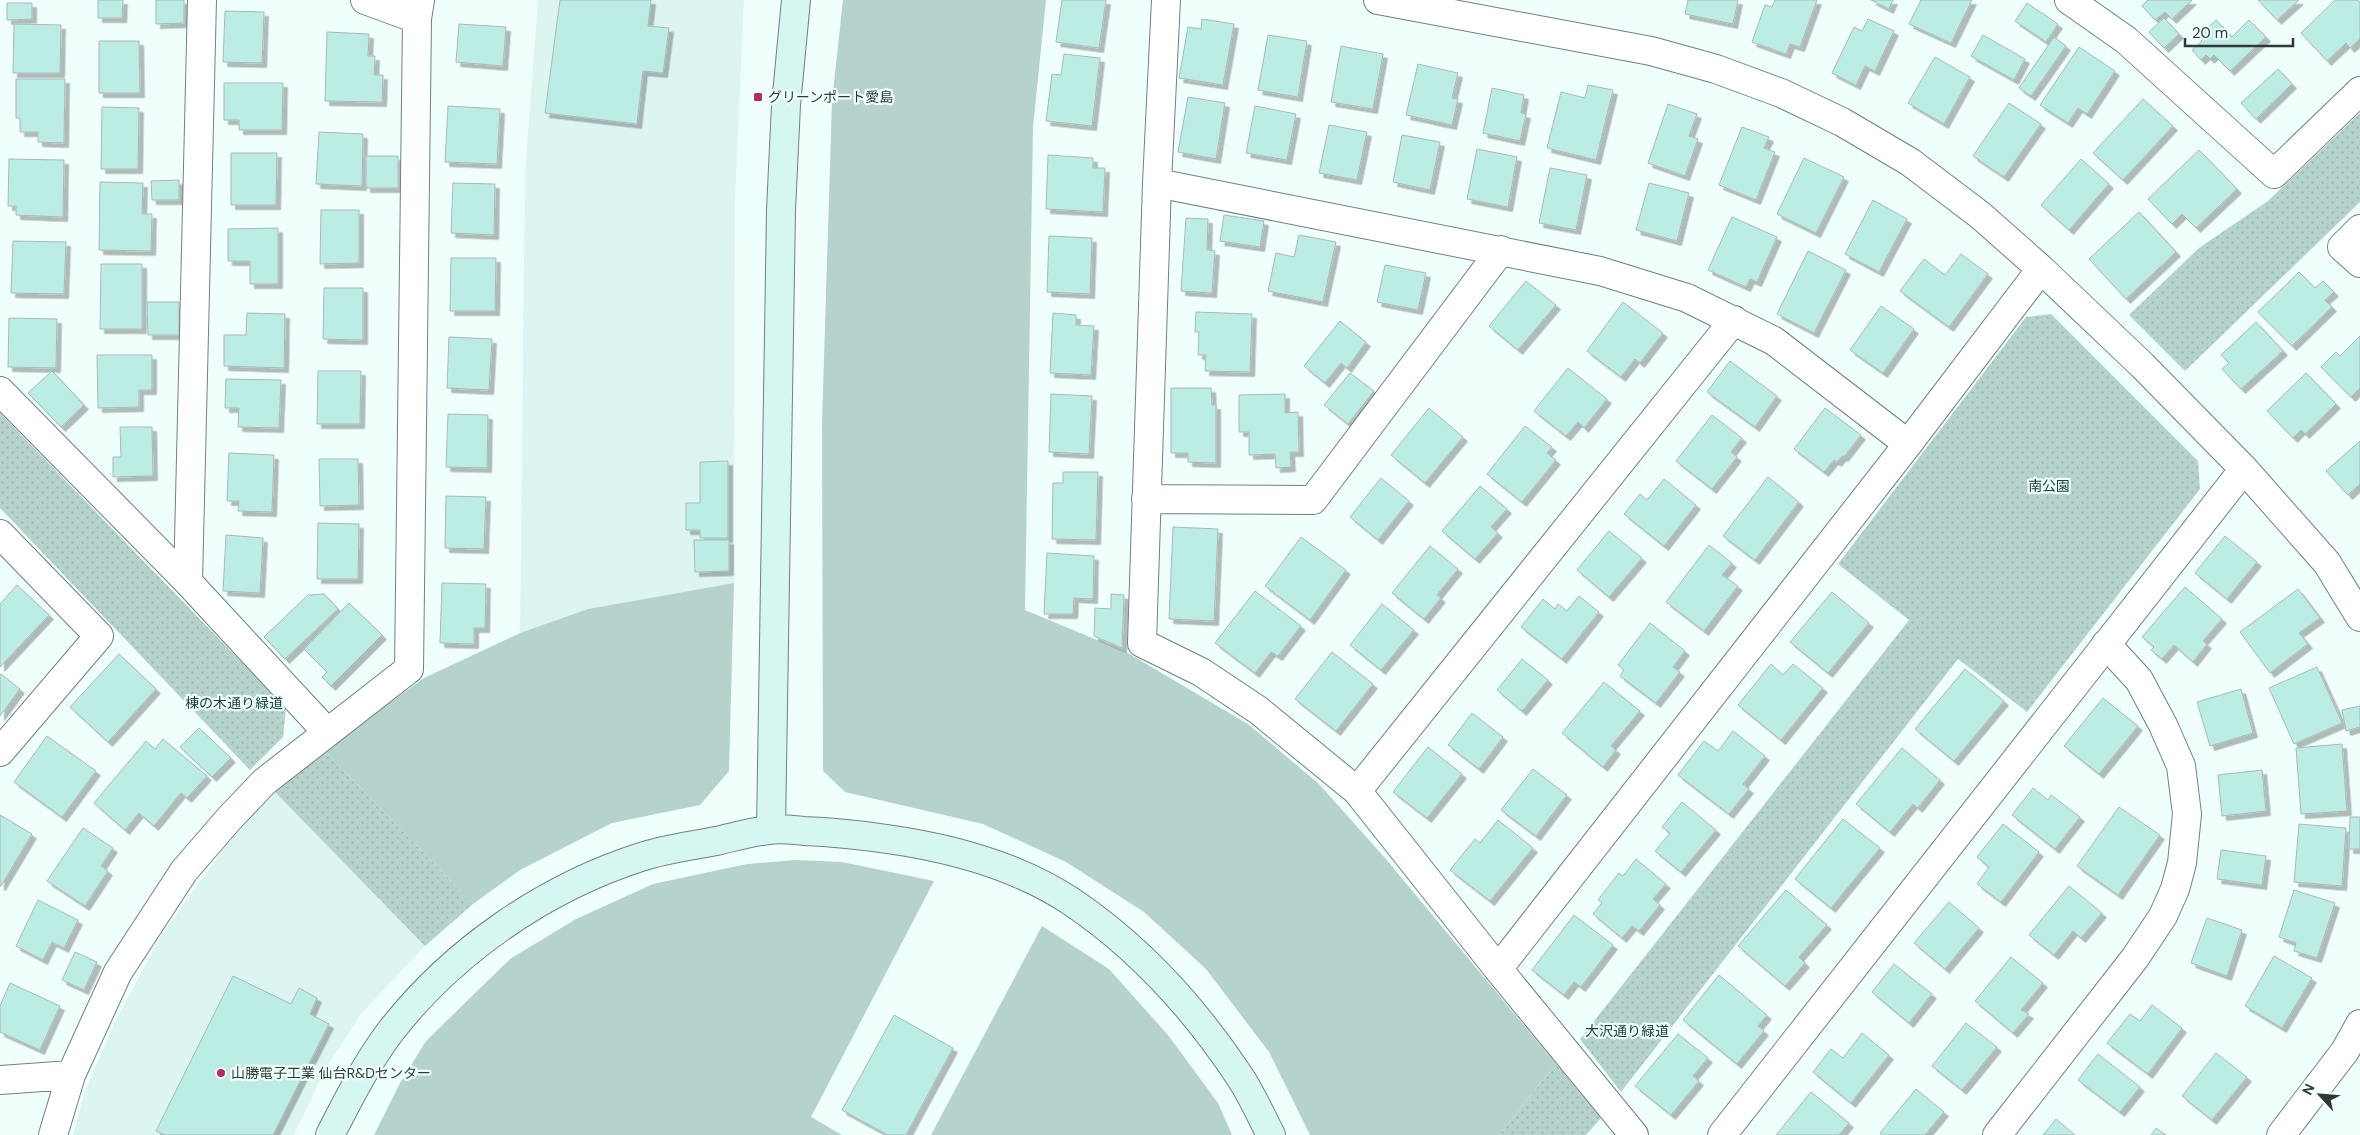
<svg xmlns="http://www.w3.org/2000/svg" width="2360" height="1135" font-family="'DM Sans','Noto Sans JP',sans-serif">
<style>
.built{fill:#dcf5f1}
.grass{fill:#b5d2cd}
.park{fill:url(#park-dots)}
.building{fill:#bcede5;stroke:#aab9b7;filter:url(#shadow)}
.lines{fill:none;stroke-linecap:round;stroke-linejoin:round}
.street-casing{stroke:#72807d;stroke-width:30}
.secondary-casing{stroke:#72807d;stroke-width:30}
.street{stroke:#fff;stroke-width:28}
.secondary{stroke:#d6f6f2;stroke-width:28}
.poi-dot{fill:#b72a5e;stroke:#effffc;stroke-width:2}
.labels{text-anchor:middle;stroke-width:4.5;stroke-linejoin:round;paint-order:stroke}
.poi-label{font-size:14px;fill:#323837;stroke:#effffc;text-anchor:start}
.park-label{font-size:14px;fill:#16413c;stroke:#effffc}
</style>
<defs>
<pattern id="park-dots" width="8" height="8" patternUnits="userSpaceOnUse" patternTransform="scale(1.25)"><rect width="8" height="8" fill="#b5d2cd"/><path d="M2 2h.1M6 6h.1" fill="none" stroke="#9cb5b1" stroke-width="1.8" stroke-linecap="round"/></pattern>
<filter id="shadow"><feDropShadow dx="4.5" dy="4.5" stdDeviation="0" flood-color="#0004"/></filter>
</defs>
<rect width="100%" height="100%" fill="#effffc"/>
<path class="built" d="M538 0H744L735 201 734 583 588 609 520 633 525 173Z
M274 791 425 946 361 1014 326 1068 294 1135H73L85 1091 114 1024 162 934 223 850Z"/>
<path class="grass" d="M843 0H1046L1033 127 1025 610 1126 652 1248 724 1319 784 1385 858 1556 1064 1499 1135H1310L1269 1052 1206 969 1144 912 1066 862 983 824 845 792 823 771 822 422 832 101Z
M734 583 729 771 700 805 612 823 520 870 473 904 324 750 424 678 520 633 588 609Z
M796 860 842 862 934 881 811 1117 842 1135H374L400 1083 426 1041 510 959 576 919 653 884 747 864Z
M1042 926 1109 969 1168 1035 1218 1103 1232 1135H931Z"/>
<path class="park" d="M2360 113V202L2185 371 2129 315 2199 248 2268 201Z
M2051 314 2198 461 2200 489 2027 712 1958 659 1621 1092 1580 1039 1909 620 1838 564 2026 317Z
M0 413 286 708 283 737 250 770 0 508Z
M324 750 473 904 425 946 274 791Z
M1556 1064 1601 1118 1586 1135H1499Z"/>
<path class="building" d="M98 0H123L122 18H98Z
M156 0H184V23L156 24Z
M560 0H651L648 26 669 28 663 73 643 71 637 124 545 113Z
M1062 0H1106L1099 48 1056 42Z
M1688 0H1738L1733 24 1685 14Z
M1775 0H1817L1800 47 1790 44 1786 54 1752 42 1765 5 1772 7Z
M1871 0H1893L1889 9Z
M1921 0H1972L1951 43 1909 24Z
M2148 0H2192L2172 19 2165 12 2155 20 2142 6Z
M2258 0H2299L2277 20Z
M2335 0H2358L2360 2V39L2350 48 2346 43 2327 61 2301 33Z
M7 3H32V19L7 20Z
M2027 3 2058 24 2046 42 2015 21Z
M225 11 264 12 262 63 223 62Z
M2164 18 2179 34 2164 48 2149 32Z
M1202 19 1234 24 1223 85 1179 78 1188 27 1201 29Z
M1868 19 1894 31 1875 71 1865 66 1856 85 1832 73 1854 27 1862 31Z
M2216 20 2232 37 2249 20 2266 37 2230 71 2214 55 2210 59 2206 55 2201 60 2192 50 2202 41 2198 37Z
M14 24 61 25 60 73H13Z
M459 24 506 27 503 66 456 62Z
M327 32 369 34 368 56H375L374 75H383L382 102 325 101Z
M1268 35 1307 41 1298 97 1258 90Z
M1983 35 2025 59 2014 80 1971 56Z
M2054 37 2066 46 2031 96 2019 88Z
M99 41H139L140 93H99Z
M1341 46 1383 54 1373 109 1331 102Z
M2079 47 2115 71 2087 114 2078 108 2068 123 2040 105Z
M1064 54 1100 58 1092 126 1046 121 1052 74 1061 75Z
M1935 57 1970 77 1944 124 1908 103Z
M1418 64 1458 73 1452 98 1458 99 1452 125 1406 115Z
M2278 69 2292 84 2256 119 2241 103Z
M16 79H65L64 143 38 142V132H20V118H16Z
M224 83H283L282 130H239V120H224Z
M1588 85 1613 90 1596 160 1547 148 1561 92 1585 98Z
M1492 88 1524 95 1521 113 1526 114 1520 141 1483 133Z
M1188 97 1225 103 1216 159 1178 152Z
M2143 99 2173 126 2123 180 2093 153Z
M2009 103 2041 124 2004 177 1973 156Z
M1668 104 1697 114 1689 136 1698 139 1685 176 1648 163Z
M448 106 500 109 497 164 445 162Z
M1255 106 1296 114 1287 160 1246 153Z
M102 107 139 108 138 169H101Z
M1329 125 1367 132 1357 180 1319 173Z
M1742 127 1769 137 1764 148 1775 152 1756 200 1719 185Z
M319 132 363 134 362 186 316 184Z
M1402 135 1440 142 1430 190 1393 182Z
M1477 149 1517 157 1508 207 1467 199Z
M2199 150 2237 189 2196 228 2182 214 2172 224 2148 199Z
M231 153H277L276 205H231Z
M1048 155 1093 158V168H1105L1103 212 1046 209Z
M366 156H398V188H366Z
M1804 158 1844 177 1816 233 1777 214Z
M9 159 64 160 63 217 16 215V206H8Z
M2081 159 2109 184 2069 230 2041 205Z
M1550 168 1587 175 1576 230 1539 223Z
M179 180V200H152L151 181Z
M100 182 143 183 142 214H152L151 251 99 250Z
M453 183 495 184 494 235 451 233Z
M1649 183 1689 193 1677 241 1636 230Z
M1873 200 1907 219 1879 272 1845 254Z
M321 210H359V263L320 264Z
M2139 212 2176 252 2126 299 2089 259Z
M1224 215 1264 221 1260 247 1220 241Z
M1732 217 1777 237 1757 282 1750 279 1746 287 1708 270Z
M1186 218 1208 219 1207 250 1215 251 1212 293 1181 291Z
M278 228V284H250V261H228V229Z
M1299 235 1336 242 1323 302 1268 291 1276 253 1294 257Z
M1049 236 1092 238 1090 294 1047 292Z
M13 241 66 242 64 294 11 293Z
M1808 251 1846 270 1814 333 1777 314Z
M1961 254 1988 274 1949 327 1900 291 1924 259 1945 275Z
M451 258H496L495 311H450Z
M101 264H142V329H100Z
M1385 265 1426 273 1418 310 1377 302Z
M2299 272 2315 288 2323 281 2334 292 2325 300 2332 307 2292 346 2258 312Z
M1526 281 1556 305 1518 350 1489 326Z
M324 288H363V340L323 339Z
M147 302H179V335H148Z
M1623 302 1663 333 1640 363 1635 359 1621 377 1587 351Z
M1881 306 1914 329 1883 373 1850 350Z
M1196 312 1252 314 1250 372 1205 371 1206 355H1198L1199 332H1195Z
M247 313 285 314 284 368 224 366V335H246Z
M1053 313 1076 315V325L1094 326 1091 375 1050 373Z
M9 318 57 319 56 368 8 367Z
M1340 321 1366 342 1347 368 1341 363 1325 383 1304 366Z
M2256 322 2283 351 2241 389 2222 369 2229 363 2221 355Z
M2360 336V388L2351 397 2321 367 2336 352 2340 356Z
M449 337 492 339 489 390 447 388Z
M97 355H152V390H139V407L98 408Z
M1730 361 1777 396 1755 427 1707 392Z
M1568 368 1607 399 1584 428 1578 422 1566 436 1534 411Z
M52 371 84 405 61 427 28 393Z
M318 371H361L360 424H317Z
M1350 373 1374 391 1348 424 1324 405Z
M2306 373 2336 404 2305 434 2301 430 2293 438 2267 411Z
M226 379 281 380 279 428 238 427 239 408H225Z
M1171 388H1211L1212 405H1216V463L1188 462V453H1171Z
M1051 394 1092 396 1089 454 1049 452Z
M1285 394V413L1298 412 1299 452H1290L1291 467 1276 468 1275 454 1249 455V432H1239V395Z
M1429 408 1463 437 1425 483 1391 455Z
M1825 408 1861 435 1844 457 1842 456 1837 462 1834 460 1824 472 1794 449Z
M448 414 488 415 487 468 446 467Z
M1712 415 1742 438 1731 452 1737 457 1712 489 1676 461Z
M1525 426 1552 447 1547 453 1556 460 1522 502 1487 474Z
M120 427H152L153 476 113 477V457H121Z
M2360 441V484L2348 495 2326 471Z
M229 453 274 455 272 512 238 511 239 501H227Z
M319 459H358L359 505 320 506Z
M728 461V538H700V530H686V503H700V462Z
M1063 472H1098L1096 540 1052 539 1053 483H1063Z
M1768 477 1799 502 1755 560 1723 536Z
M1381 478 1409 501 1378 540 1350 517Z
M1664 479 1696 505 1664 546 1624 514 1640 494 1647 500Z
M1480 486 1507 509 1491 527 1498 533 1475 559 1442 531Z
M446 496 486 497 484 549 445 548Z
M318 523 359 524 358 579H317Z
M1173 527 1218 529 1214 621 1169 619Z
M1609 531 1642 558 1609 597 1577 570Z
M226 535 263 538 260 593 223 591Z
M2225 536 2257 562 2227 599 2195 573Z
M1301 537 1346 570 1310 620 1265 586Z
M694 540H729V571L695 572Z
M1709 545 1732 563 1722 575 1738 586 1704 631 1666 602Z
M1430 546 1458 569 1437 595 1441 598 1424 619 1392 593Z
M1047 553 1094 556 1093 599 1074 598 1073 614H1044Z
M442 583 486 584 485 628H474V644L440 643Z
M17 585 49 615 0 667V604Z
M2185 587 2222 619 2203 641 2207 644 2193 662 2174 645 2162 659 2151 650 2154 647 2142 637Z
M2298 589 2320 618 2299 633 2308 644 2270 673 2240 632Z
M1255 591 1301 626 1278 656 1271 652 1255 673 1215 643Z
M1832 592 1869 623 1828 673 1790 642Z
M324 594 338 609 285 659 264 637 308 595Z
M1111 594 1124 595 1122 648 1094 636 1095 608 1111 609Z
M1579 596 1599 612 1562 659 1521 627 1543 599 1555 609 1558 604 1567 611Z
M349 603 382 635 331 686 322 677 327 672 304 649Z
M1382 604 1414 630 1381 670 1350 645Z
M1650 623 1685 651 1673 667 1680 672 1656 703 1620 676 1624 670 1618 665Z
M1332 652 1373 684 1336 731 1295 699Z
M119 654 156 689 108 742 70 707Z
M1522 659 1548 680 1522 711 1497 690Z
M1771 664 1783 675 1793 664 1823 688 1781 740 1738 705Z
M2317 667 2342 723 2294 744 2269 688Z
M1965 669 2004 701 1954 761 1915 729Z
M1 674 20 689 0 716V675Z
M1604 682 1640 711 1611 746 1616 750 1603 767 1562 733Z
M2241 689 2253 733 2210 746 2197 702Z
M2103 698 2138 726 2099 774 2064 746Z
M2360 706V727L2346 731 2342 710Z
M1472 713 1503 737 1479 769 1448 745Z
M199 728 231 758 212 777 180 747Z
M1733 731 1765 756 1743 784 1749 789 1729 814 1678 775 1704 741 1718 751Z
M47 736 96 771 62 817 14 782Z
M163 739 207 776 187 798 181 793 154 826 139 813 125 830 94 803 146 741 155 749Z
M2342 744 2347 811 2301 814 2296 748Z
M1428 747 1462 774 1427 818 1393 792Z
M1902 748 1940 780 1918 808 1913 804 1890 832 1856 804Z
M1533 769 1567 795 1536 836 1501 810Z
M2262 770 2266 811 2222 816 2218 775Z
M2033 788 2048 800 2051 795 2080 817 2055 849 2012 815Z
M1682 802 1716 830 1681 872 1655 851 1670 833 1662 827Z
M2119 807 2160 835 2118 895 2077 866Z
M0 815 32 834 1 886H0Z
M2350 817H2360V849H2349Z
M1843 819 1880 848 1831 908 1795 879Z
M1498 820 1533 848 1490 901 1450 870 1475 839 1480 843Z
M2003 824 2039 852 2001 902 1977 884 1989 867 1977 857Z
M2299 824 2346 828 2342 886 2294 882Z
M83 828 113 848 101 866 108 871 85 906 47 881Z
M2221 850 2266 856 2262 885 2217 879Z
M1636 859 1666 884 1653 899 1660 905 1639 931 1632 926 1622 938 1593 914 1602 903 1598 900 1619 873 1623 876Z
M2069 886 2102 913 2081 938 2073 931 2054 955 2029 935Z
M1786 890 1827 925 1799 957 1805 963 1785 986 1738 946Z
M2294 890 2335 903 2317 958 2294 951 2296 943 2279 937Z
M38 900 78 920 64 948 52 942 43 960 16 946Z
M1949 902 1979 928 1945 969 1914 943Z
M1574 915 1613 945 1581 987 1574 982 1564 995 1532 970Z
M2207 918 2242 930 2227 976 2191 963Z
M75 952 97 962 84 990 62 980Z
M2274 956 2312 978 2282 1028 2245 1006Z
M2011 957 2043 983 2021 1010 2029 1014 2013 1033 1975 1001Z
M1894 964 1932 994 1909 1023 1872 992Z
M1719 975 1767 1015 1758 1026 1764 1031 1737 1064 1683 1020Z
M233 976 291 1004 299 988 317 998 310 1014 329 1024 273 1135H165L156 1131Z
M10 983 60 1006 40 1050 0 1032V1006Z
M2152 1005 2182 1028 2148 1074 2107 1043 2130 1014 2140 1021Z
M894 1015 953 1048 906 1135H888L842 1110Z
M1966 1023 1997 1047 1962 1090 1932 1066Z
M1862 1033 1889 1055 1851 1103 1813 1072 1831 1049 1843 1058Z
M1678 1034 1708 1058 1693 1076 1699 1081 1671 1115 1635 1086Z
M2216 1053 2247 1077 2212 1120 2182 1096Z
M2098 1054 2140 1087 2120 1112 2078 1080Z
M1916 1089 1944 1112 1925 1135H1882L1880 1133Z
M1811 1092 1849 1123 1839 1135H1776Z
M2056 1119 2075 1135H2043Z
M2156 1128 2166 1135H2151Z"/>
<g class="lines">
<defs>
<path id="street" d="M365 0 417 19
M1166 0 1157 183 1142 643 1201 672 1258 710 1357 791 1498 969 1634 1135
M1378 0 1651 51 1716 69 1781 93 1842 122 1910 162 1980 215 2041 269 2142 365 2244 469 2327 563 2360 617
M2069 0 2126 40 2274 174 2360 91
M1157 183 1600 271 1687 298 1774 341 1908 444
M2360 229 2342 247 2360 263
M0 391 188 582 327 732
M1146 499 1313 500 1501 250
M0 534 99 636 0 752
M188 582 202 0
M1357 791 1734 320
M1498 969 1908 444 2041 269
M0 1080 71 1075
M53 1135 71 1075 118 972 184 871 228 820 264 782 409 669 417 19 420 0
M1722 1135 2244 469
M1997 1135 2135 958 2163 916 2175 889 2182 863 2187 814 2181 766 2163 725 2139 680 2106 644
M2281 1135 2345 1051 2360 1024"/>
<path id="secondary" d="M771 829 781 210 786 105 796 0
M330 1135C348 1100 366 1064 390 1032 452 952 544 888 641 857 665 849 691 846 716 841 734 837 751 832 769 830 780 828 793 830 804 831 832 832 860 835 887 839 951 848 1018 866 1072 902 1140 948 1195 1009 1240 1077 1252 1095 1261 1116 1271 1135"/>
</defs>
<use href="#street" class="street-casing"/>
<use href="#secondary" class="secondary-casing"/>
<use href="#street" class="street"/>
<use href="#secondary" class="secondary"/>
</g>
<g class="poi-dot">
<rect x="753" y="92" width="10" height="10" rx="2.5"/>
<circle cx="221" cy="1073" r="5"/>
</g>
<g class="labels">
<g class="poi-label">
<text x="768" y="102">グリーンポート愛島</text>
<text x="231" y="1078">山勝電子工業 仙台R&amp;Dセンター</text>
</g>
<g class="park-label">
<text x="2049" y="491">南公園</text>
<text x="234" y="708">棟の木通り緑道</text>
<text x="1627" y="1036">大沢通り緑道</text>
</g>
</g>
<g transform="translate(2320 1095) rotate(296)" stroke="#effffc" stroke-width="4" paint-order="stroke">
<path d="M0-4L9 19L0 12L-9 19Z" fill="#323837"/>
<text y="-8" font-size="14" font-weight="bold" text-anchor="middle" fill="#323837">N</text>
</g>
<path d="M2185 38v8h108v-8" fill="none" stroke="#323837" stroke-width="2.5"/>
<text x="2192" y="38" font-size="15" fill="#323837" stroke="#effffc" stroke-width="4" paint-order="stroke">20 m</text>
</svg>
